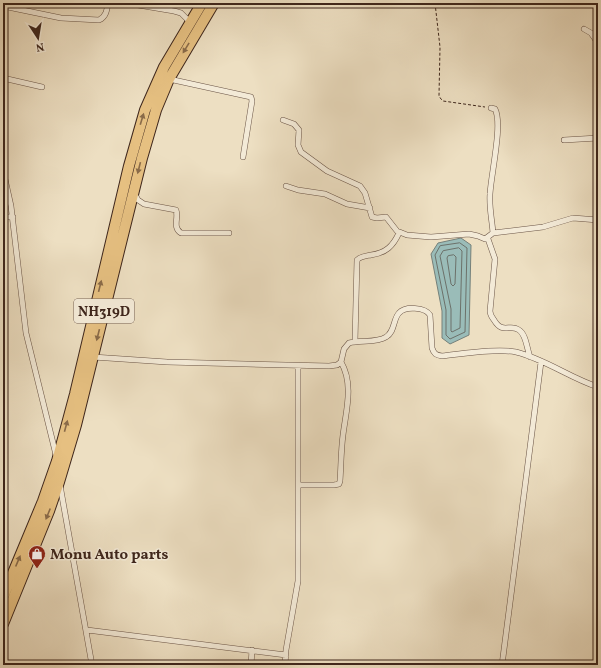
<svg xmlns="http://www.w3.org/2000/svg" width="601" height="668" font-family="Vollkorn,serif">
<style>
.water{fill:#9abcb8;stroke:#75807a}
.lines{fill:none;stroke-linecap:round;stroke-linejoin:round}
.shore{stroke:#6c716a;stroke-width:1}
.street-casing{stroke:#6a5446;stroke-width:6}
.highway-casing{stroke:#3e261c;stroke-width:12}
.path{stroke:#3e261c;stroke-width:1;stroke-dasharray:3 2;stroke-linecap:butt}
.street{stroke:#f3ead7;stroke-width:5}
.highway{stroke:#e6c081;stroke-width:10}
.oneway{fill:#8a6b49}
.labels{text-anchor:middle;stroke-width:3;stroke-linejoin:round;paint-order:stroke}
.shield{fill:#f3ead7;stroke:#746154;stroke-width:1}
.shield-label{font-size:14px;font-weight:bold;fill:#3e261c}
.poi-label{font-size:15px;font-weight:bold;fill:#3e261c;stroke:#f3ead7;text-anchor:start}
</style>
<rect width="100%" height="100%" fill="#eddfc2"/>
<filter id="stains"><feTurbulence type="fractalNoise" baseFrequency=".005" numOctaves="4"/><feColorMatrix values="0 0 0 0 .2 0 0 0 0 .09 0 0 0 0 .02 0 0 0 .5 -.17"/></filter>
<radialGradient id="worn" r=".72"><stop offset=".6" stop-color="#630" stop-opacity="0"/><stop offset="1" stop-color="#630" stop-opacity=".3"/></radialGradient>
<path class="water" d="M461 238 471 245 469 335 450 344 442 338V311L431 254 438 243Z"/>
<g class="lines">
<path class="shore" d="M460 243 467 248 465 332 450 339 446 335V310L435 255 440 246Z
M459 248 462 251 460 328 452 332 451 331V309L440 256 443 251Z
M454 255 456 257 455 284 453 286 451 284 447 258 448 256Z"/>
<defs>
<path id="street" d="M126 3 174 11 181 13 191 23
M3 6 61 18 99 20C106 17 107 10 108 3
M584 29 591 33 598 43
M3 78 42 87
M169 79 251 97 252 101 243 157
M491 108 495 109C503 124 491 174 490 194 489 207 492 220 493 233
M283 120 294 124 299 130 298 145 301 152 327 171 360 186 365 193 372 217 377 218 386 217 397 231 407 235 431 237 469 234 478 236 485 239 493 233 543 227 573 218 598 220
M564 140 598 138
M3 170 11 206 26 333 56 455
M286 186 298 190 325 194 347 204 370 208
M134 193 138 200 144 204 176 210C179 218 172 227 181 233H229
M3 217H13
M488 239 495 259 490 311C490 315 492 317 494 320 503 335 510 323 519 330 526 334 527 349 530 357
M355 341 357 260C361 256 365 256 371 255 386 253 393 246 399 233
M93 357 167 362 329 366 337 365 341 362 344 349 349 343C360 340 377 343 386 337 395 332 393 319 399 313 405 306 425 307 430 315L432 348C434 354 436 355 442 356 462 354 497 348 516 352 545 359 570 378 598 387
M60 485 92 665
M298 485H334L339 484 340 481C341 466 341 450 343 435 346 411 354 384 341 362
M87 630 286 655
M251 665 252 650
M285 665 286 650 298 581V366
M502 665 541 362"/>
<path id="highway" d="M3 597 43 501 57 461 75 394 129 166 145 110 164 67 202 3
M3 624 49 511 59 482 76 425 142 158 156 110 169 79 214 3"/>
</defs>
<use href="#street" class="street-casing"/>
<use href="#highway" class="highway-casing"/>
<path class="path" d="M435 3 440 47 439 96 441 99 443 101 485 107"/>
<use href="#street" class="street"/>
<use href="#highway" class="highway"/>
</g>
<defs><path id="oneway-solid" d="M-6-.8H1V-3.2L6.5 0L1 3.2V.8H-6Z"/></defs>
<g class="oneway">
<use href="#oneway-solid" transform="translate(186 48) rotate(121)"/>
<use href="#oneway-solid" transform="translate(142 119) rotate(-73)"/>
<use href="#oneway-solid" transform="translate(139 168) rotate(104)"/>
<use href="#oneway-solid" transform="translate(100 286) rotate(-76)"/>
<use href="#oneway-solid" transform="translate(98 335) rotate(104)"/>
<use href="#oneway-solid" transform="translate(66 426) rotate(-75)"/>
<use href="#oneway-solid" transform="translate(48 514) rotate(112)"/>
<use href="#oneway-solid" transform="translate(18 561) rotate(-67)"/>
</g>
<defs>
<symbol id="shop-pin" viewBox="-11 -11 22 30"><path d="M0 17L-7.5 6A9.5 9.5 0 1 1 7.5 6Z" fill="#8f2418" stroke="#f3ead7"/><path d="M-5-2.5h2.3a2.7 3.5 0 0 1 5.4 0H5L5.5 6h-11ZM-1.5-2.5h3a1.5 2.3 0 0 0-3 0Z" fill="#fff"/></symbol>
</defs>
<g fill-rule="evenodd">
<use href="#shop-pin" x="27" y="544" width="20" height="27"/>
</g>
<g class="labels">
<rect class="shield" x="74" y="299" width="60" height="24" rx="3"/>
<g class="shield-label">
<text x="104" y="316">NH319D</text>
</g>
<g class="poi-label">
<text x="50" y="559">Monu Auto parts</text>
</g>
</g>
<rect width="601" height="668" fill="none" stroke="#eddfc2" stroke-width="16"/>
<rect x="4" y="4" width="593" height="660" fill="none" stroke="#3e261c" stroke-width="2"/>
<rect x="8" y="8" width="585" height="652" fill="none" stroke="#3e261c"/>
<g transform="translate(38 38) rotate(168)" stroke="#f3ead7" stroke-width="3" paint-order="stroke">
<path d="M0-3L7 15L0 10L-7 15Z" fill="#3e261c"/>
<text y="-6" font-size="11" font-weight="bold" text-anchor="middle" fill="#3e261c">N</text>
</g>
<rect width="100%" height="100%" filter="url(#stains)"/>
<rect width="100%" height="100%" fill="url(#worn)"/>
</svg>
